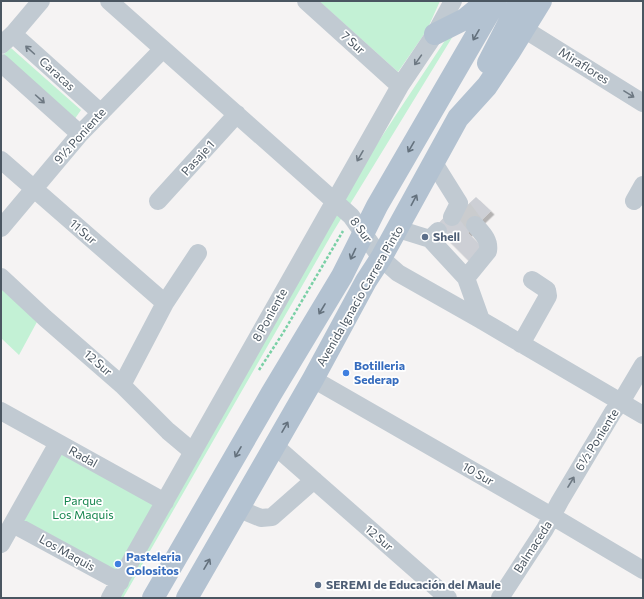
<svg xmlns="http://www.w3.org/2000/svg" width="644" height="599" font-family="Commissioner,sans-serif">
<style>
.green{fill:#c3f1d5}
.building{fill:#cdcfd5;filter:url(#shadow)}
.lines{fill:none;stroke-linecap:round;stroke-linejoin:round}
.minor-tunnel{stroke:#caccce;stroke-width:18;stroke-dasharray:18 9;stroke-linecap:butt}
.path{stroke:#7ad0a6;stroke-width:2.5;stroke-dasharray:3 2;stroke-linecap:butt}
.minor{stroke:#c1cad2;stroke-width:18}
.major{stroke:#b3c2d1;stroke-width:22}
.oneway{stroke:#64717d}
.oneway2{stroke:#6e7983}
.service-dot{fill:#5c6f8a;stroke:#fff;stroke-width:1.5}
.shop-dot{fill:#3f7fe0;stroke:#fff;stroke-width:1.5}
.labels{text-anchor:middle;stroke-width:3.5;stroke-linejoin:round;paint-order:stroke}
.street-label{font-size:12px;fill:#4a5661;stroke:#fff}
.service-label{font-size:12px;font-weight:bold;fill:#4e5e75;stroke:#fff;text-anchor:start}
.shop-label{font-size:12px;font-weight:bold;fill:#366cbe;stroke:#fff;text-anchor:start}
.park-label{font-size:12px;fill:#17864f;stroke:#fff}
</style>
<defs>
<filter id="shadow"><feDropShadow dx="3.5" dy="3.5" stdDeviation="0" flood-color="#0004"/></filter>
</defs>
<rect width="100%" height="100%" fill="#f5f3f3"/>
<path class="green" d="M319 1H440L427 30 398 72Z
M453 36 333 232 123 598H116L340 200 446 39Z
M11 48 81 110 74 120 3 55Z
M1 287 38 320 19 355 1 338Z
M52 443 160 503 119 574 13 517Z"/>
<path class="building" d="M476 197 491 211 468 233 484 249 470 262 435 227 448 213 463 209Z"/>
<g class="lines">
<path class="minor-tunnel" d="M463 209 475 225"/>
<path class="path" d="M259 370 283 333 343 231"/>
<path class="minor" d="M109 1 351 216 381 258 398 273 481 320 643 415
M306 1 400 86
M524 29 643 103
M13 34 101 113
M1 45 13 34 41 1
M1 63 80 134
M1 160 165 303
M434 163 459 203 452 217
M158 201 237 114
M634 201 643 185
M1 228 80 134 163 49
M398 229 430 239 438 231
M430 239 466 278 488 251C490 240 482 233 475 225
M1 277 45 318 122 385 168 431 193 452
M466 278 481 320
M521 344 548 296 547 290 532 280
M313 379 562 522 643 570
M122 385 165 303 198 253
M1 411 165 502
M275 446 448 598
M239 509 261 518 272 517 314 480
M13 524 120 582
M1 544 58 443
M110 598 400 86 435 34 453 1
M500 598 545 529 560 501 613 412 621 402 643 365"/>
<path class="major" d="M435 34 465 19 487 1
M488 63 520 1
M153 598 271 394 342 276 377 206 496 1
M187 598 313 379 366 281 381 258 458 118 487 86 509 53 541 1"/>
</g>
<defs><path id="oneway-shaft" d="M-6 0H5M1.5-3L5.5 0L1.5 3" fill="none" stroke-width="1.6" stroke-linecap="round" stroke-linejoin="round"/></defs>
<g class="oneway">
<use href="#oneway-shaft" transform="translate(476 35) rotate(120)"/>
<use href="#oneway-shaft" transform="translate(411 147) rotate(120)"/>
<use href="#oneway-shaft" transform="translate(414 200) rotate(-62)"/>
<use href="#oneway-shaft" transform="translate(353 254) rotate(115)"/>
<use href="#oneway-shaft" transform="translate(322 309) rotate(121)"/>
<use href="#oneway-shaft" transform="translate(285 427) rotate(-60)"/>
<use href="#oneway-shaft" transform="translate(238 452) rotate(120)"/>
<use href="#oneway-shaft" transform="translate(207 564) rotate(-60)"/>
</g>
<g class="oneway2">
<use href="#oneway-shaft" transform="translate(30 50) rotate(-138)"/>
<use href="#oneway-shaft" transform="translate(418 60) rotate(125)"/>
<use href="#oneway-shaft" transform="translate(629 94) rotate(32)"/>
<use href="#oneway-shaft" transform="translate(40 99) rotate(42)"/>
<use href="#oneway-shaft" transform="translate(360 156) rotate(120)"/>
<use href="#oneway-shaft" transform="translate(571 482) rotate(-59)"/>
</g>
<g class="service-dot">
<circle cx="425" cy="237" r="4"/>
<circle cx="318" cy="585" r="4"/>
</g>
<g class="shop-dot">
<circle cx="346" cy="373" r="4"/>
<circle cx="118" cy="564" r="4"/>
</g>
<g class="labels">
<g class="street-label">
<text transform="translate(353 43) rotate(42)" y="4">7 Sur</text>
<text transform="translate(584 66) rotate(32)" y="4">Miraflores</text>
<text transform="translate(57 74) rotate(42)" y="4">Caracas</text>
<text transform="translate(80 136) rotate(-48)" y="4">9½ Poniente</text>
<text transform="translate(198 158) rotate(-48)" y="4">Pasaje 1</text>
<text transform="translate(361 230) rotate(54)" y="4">8 Sur</text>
<text transform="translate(83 232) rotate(41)" y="4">11 Sur</text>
<text transform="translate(360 296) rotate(-60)" y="4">Avenida Ignacio Carrera Pinto</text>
<text transform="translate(270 315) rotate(-61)" y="4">8 Poniente</text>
<text transform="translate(98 363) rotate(41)" y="4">12 Sur</text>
<text transform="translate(597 440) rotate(-58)" y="4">6½ Poniente</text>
<text transform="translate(83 457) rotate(29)" y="4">Radal</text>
<text transform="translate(478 474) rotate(30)" y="4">10 Sur</text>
<text transform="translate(379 538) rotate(41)" y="4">12 Sur</text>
<text transform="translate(533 547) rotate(-57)" y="4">Balmaceda</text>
<text transform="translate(67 553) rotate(29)" y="4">Los Maquis</text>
</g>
<g class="service-label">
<text x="433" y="241">Shell</text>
<text x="326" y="589">SEREMI de Educación del Maule</text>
</g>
<g class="shop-label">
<text x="354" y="370">Botilleria<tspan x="354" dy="14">Sederap</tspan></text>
<text x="126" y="561">Pasteleria<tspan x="126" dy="14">Golositos</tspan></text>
</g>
<g class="park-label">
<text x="83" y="505">Parque<tspan x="83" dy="14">Los Maquis</tspan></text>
</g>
</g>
<rect width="644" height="599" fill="none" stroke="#4a5661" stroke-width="4"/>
</svg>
